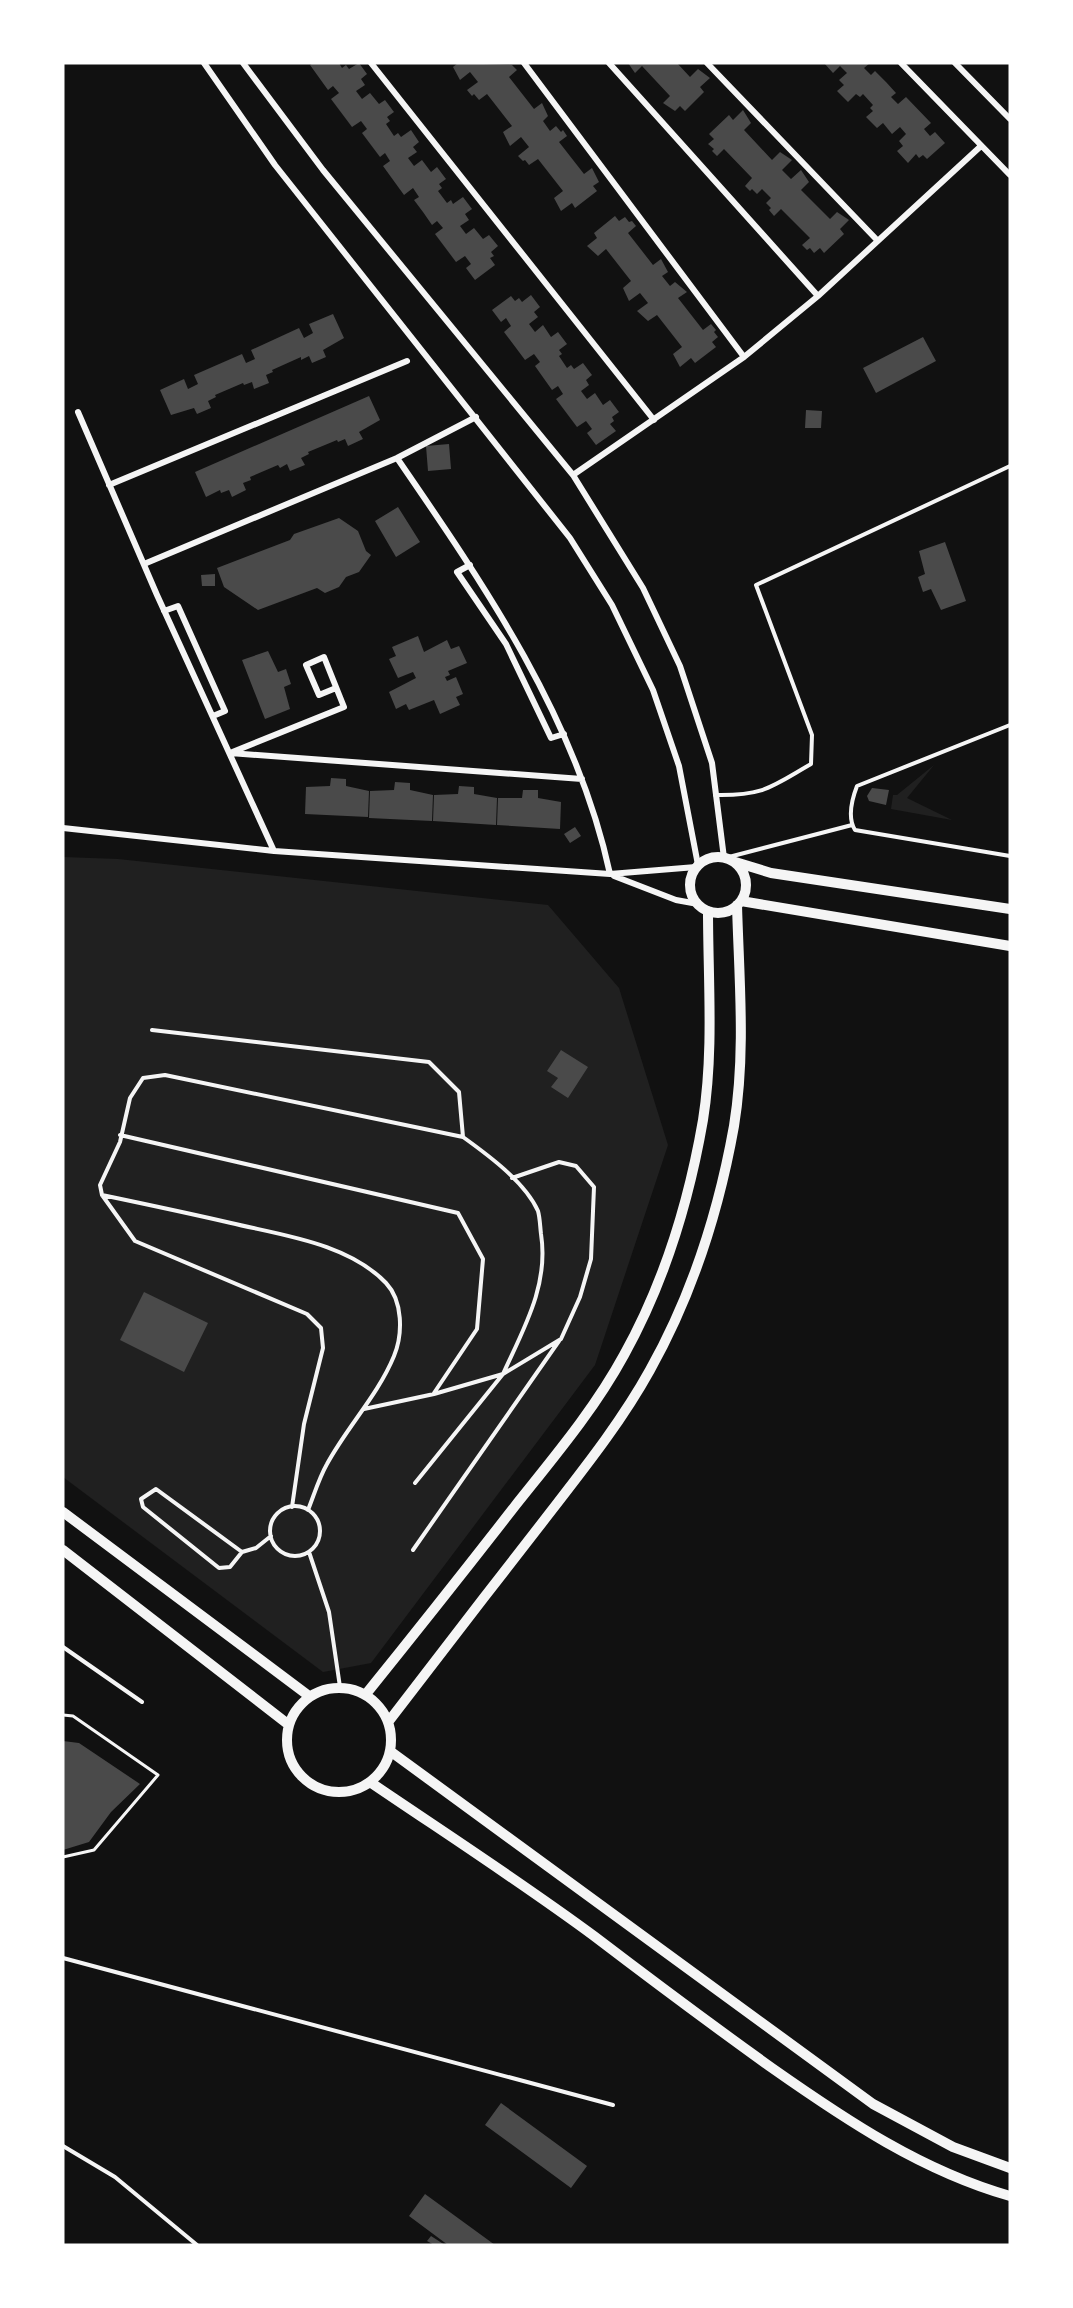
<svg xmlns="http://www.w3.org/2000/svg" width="1073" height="2308" font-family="'Open Sans',sans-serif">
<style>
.green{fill:#202020}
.building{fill:#4a4a4a}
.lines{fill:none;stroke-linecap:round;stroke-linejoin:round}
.path{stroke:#f5f5f5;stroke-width:3}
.service{stroke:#f5f5f5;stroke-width:4}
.minor{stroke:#f5f5f5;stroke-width:6}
.tertiary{stroke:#f5f5f5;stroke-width:10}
</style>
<rect width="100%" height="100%" fill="#111"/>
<path class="green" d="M934 765 907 798 952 820 891 809 893 795H897Z
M63 857 118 859 548 905 619 988 668 1145 595 1365 371 1663 323 1672 63 1477Z"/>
<path class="building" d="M313 63H339L342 68 346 65 349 69 359 63 367 74 361 79 365 85 356 91 362 99 370 93 379 104 385 100 394 112 387 117 390 121 386 124 394 136 398 133 401 137 411 130 419 142 413 147 417 152 408 158 414 166 422 160 431 172 437 167 446 179 439 184 442 188 438 191 447 203 451 200 453 204 463 197 472 209 465 214 469 220 460 226 466 234 474 228 483 239 489 235 498 246 491 252 494 256 490 258 495 265 475 280 466 268 471 264 465 256 456 262 435 234 443 228 437 221 432 225 423 212 414 200 419 197 413 188 404 195 383 166 390 161 385 153 380 157 362 133 367 129 361 121 352 127 331 99 339 93 333 86 328 90 310 65Z
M458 63 512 65 517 70 509 77 534 109 542 103 548 116 543 121 550 131 556 126 561 132 563 130 567 136 559 142 584 174 592 168 599 182 593 186 597 191 575 208 572 203 561 211 554 198 563 191 538 159 529 165 525 160 523 161 518 156 529 147 521 137 510 146 503 132 512 126 487 94 479 100 474 94 472 96 467 90 478 82 470 72 460 80 453 67Z
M628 63H677L690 77 698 69 710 78 700 87 704 92 685 111 680 106 675 111 663 103 670 96 642 66 635 73Z
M824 63H870L864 68 871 75 875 71 886 82 896 93 891 97 898 104 906 97 931 123 924 129 930 136 935 132 945 143 927 159 923 155 919 158 916 154 908 163 897 151 903 146 899 141 906 134 900 127 892 134 883 123 877 128 866 117 873 111 870 108 873 105 863 94 860 97 856 94 848 102 837 91 844 85 839 80 847 73 840 66 833 73Z
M743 110 751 123 744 130 772 160 780 152 792 160 782 170 791 179 801 170 809 182 801 190 830 219 837 212 849 220 840 229 844 234 824 253 820 248 814 253 810 248 807 250 802 245 810 238 781 209 774 216 769 210 771 208 766 203 771 198 762 189 757 194 752 189 750 191 745 186 752 178 724 149 717 156 712 151 714 149 708 144 714 139 709 134 729 115 733 120Z
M615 216 619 221 625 217 629 222 632 221 636 226 628 233 653 265 661 259 668 272 662 276 670 286 675 282 687 292 678 298 703 330 711 324 716 330 714 332 718 337 712 342 716 347 695 363 691 358 680 367 673 354 682 347 657 315 648 321 637 311 648 303 640 293 629 301 623 288 631 281 606 249 598 256 587 246 597 238 594 233Z
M531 295 540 307 534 312 538 317 529 324 535 332 543 325 551 337 558 332 567 344 559 350 562 354 559 356 567 368 571 365 574 369 583 363 592 375 586 380 589 385 581 391 587 399 595 393 603 405 610 400 619 412 612 417 614 421 610 424 616 431 596 445 587 433 592 429 586 421 577 427 556 399 563 394 558 386 552 390 535 366 540 362 534 354 525 360 504 332 511 326 506 318 501 322 492 310 511 296 515 301 519 298 522 302Z
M333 314 344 338 323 350 326 357 312 363 309 356 301 360V357L272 370 273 372 266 375 269 383 254 389 252 382 244 385 243 383 215 395 216 397 208 401 211 408 197 414 194 408 171 415 160 390 184 379 188 389 198 384 194 375 242 354 246 363 255 359 251 350 299 328 304 338 313 333 309 324Z
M923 337 936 361 876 393 863 368Z
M369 396 380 420 359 432 363 439 348 446 345 439 338 442 337 440 308 452 309 454 301 458 305 465 290 471 287 464 280 468 278 465 250 477 251 480 243 483 246 490 232 497 229 490 221 493 220 490 206 497 195 472Z
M806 410 822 411 821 428H805Z
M449 444 451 469 428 471 426 446Z
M398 507 420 542 396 557 375 521Z
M339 518 358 531 366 551 371 555 359 572 346 577 339 587 325 593 317 588 258 610 224 587 217 568 290 540 294 534Z
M945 542 966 601 941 610 931 589 923 592 918 577 925 574 919 551Z
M215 574V586H202L201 575Z
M418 636 424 652 447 640 451 649 459 646 467 663 448 671 450 675 445 677 447 681 456 677 463 694 456 697 460 705 440 714 434 700 409 710 406 704 396 709 389 692 416 678 413 672 398 678 389 659 396 656 392 647Z
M268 651 278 672 286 669 291 684 284 687 290 709 265 719 242 660Z
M331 778 346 779V786L369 791 368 817 305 814 306 787 330 786Z
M395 782 410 783V790L433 795 432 821 369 818 370 791 394 790Z
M459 786 474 787V794L497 798 496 825 433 821 434 795 458 794Z
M872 788 889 790 886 805 869 801 867 796Z
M523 790H538V798L561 802 560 829 497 825 498 798H522Z
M575 827 581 836 570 843 564 834Z
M561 1050 588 1067 568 1098 551 1087 558 1078 547 1071Z
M144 1292 208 1323 184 1372 120 1340Z
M63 1741 79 1743 140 1784 111 1812 89 1842 63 1850Z
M501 2103 587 2166 571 2188 485 2125Z
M425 2194 495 2245H448L409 2216Z
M431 2236 445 2245H434L427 2241Z"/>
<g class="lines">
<path class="path" d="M63 1715 73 1716 158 1775 94 1850 63 1857"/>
<path class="service" d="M1010 725 857 786C852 799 847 817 855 830L1010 856
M715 795C764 796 771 787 811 764L812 735 756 585 1010 466
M725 858 852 825
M152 1030 429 1062 459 1092 463 1137
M120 1135 458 1213 483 1259 477 1329 434 1393
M102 1195C145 1204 188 1213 231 1223 281 1235 348 1243 386 1283 403 1301 403 1334 394 1356 378 1395 347 1427 327 1464 319 1478 314 1495 308 1510
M415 1483 503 1374 561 1339 580 1297 591 1259 594 1187 576 1166 559 1162 512 1178
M270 1531a25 25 0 1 1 50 0a25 25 0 1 1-50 0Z
M292 1507 304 1424 323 1348 321 1328 307 1314 135 1241 102 1195 100 1185 120 1142 130 1098 143 1078 165 1075 463 1137C488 1155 525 1182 538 1211 540 1218 540 1226 541 1234 549 1285 524 1328 503 1374L434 1394 364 1409
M413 1550 559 1341
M242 1552 230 1567 219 1568 143 1507 141 1499 156 1489 242 1552 256 1548 271 1536
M309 1552 329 1612 340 1687
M63 1647 142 1702
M63 1958 613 2105
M63 2146 115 2177 197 2245"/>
<path class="minor" d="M204 63 275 165 570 538 612 605 653 690 679 766 698 865
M243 63 323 170 573 475 643 588 680 666 712 763 724 858
M371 63 654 420
M524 63 744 357
M609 63 818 296
M707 63 877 240
M901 63 1010 175
M955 63 1010 119
M78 412 157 595 274 851
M397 458C485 586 577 720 610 874
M573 475 744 357 818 296 981 146
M109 485 407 361
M144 564 397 458 476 417
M470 565 457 572 506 644 551 738 564 734
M164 611 178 606 225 711 213 716
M336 688 319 695 306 665 324 657 344 707 230 753 582 779
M63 828 274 851 610 874 696 867
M614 876 676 900 698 904"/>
<path class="tertiary" d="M690 885a28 28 0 1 1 56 0a28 28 0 1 1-56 0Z
M732 861 771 873 1010 909
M741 901 1010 946
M63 1512 309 1696
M63 1550 289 1725
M287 1740a52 52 0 1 1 104 0a52 52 0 1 1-104 0Z
M366 1694C416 1632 466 1569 515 1506 554 1457 594 1410 624 1355 664 1283 689 1201 703 1120 714 1051 708 980 708 911
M389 1721C438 1657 488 1592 538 1528 578 1476 619 1426 650 1370 692 1295 719 1210 734 1126 746 1053 739 978 737 905
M390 1751 873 2104 953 2147 1010 2168
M370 1782C445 1833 521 1882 594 1936 653 1981 712 2025 772 2068 846 2120 922 2171 1010 2196"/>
</g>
<rect width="1073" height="2308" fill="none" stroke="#ffffff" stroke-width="129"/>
</svg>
